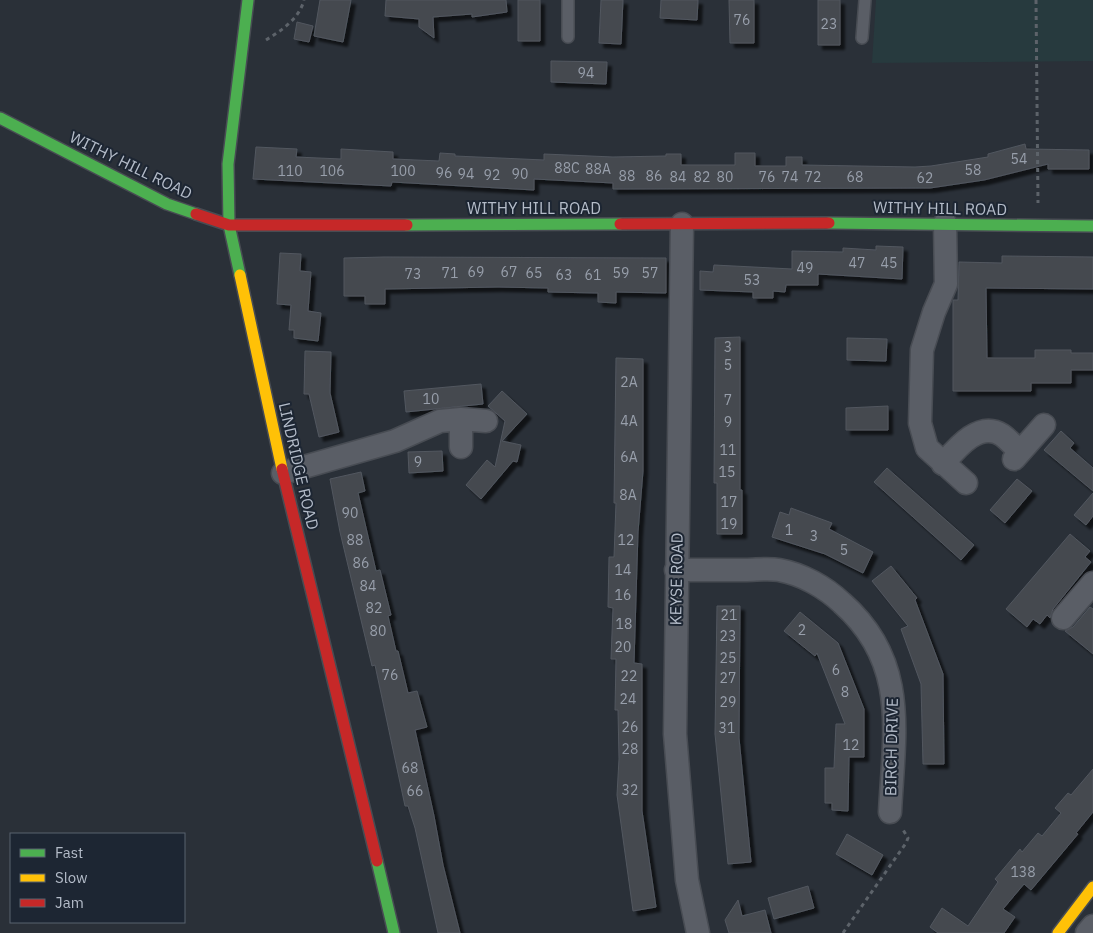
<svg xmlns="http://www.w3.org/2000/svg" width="1093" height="933" font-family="'IBM Plex Sans',sans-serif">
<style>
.green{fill:#273a3e}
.building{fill:#444950;stroke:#52575f;filter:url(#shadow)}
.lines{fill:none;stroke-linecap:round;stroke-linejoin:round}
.lane-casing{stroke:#484c53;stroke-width:14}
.street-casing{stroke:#484c53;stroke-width:25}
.fast-casing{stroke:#484c53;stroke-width:14}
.slow-casing{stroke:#484c53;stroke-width:14}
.jam-casing{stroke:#484c53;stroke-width:14}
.path{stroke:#5d636a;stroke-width:3;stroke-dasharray:4 4;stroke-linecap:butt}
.lane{stroke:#5a5e66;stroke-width:11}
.street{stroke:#5a5e66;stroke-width:22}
.fast{stroke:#4caf50;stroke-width:11}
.slow{stroke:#ffc107;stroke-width:11}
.jam{stroke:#c62828;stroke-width:11}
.labels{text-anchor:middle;stroke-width:4;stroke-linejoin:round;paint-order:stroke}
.number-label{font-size:14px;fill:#989fab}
.street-label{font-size:16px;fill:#b4bcc9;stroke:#1d2633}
</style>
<defs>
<filter id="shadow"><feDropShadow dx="4.5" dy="4.5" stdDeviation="1" flood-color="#0009"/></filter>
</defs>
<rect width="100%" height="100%" fill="#2a3038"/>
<path class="green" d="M876 0H1093V61L872 63Z"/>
<path class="building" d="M320 0H351L343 42 314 36Z
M386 0H506L507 12 472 17V14L433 17 434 38 419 27V19L385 16Z
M518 0H540V41H518Z
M601 0H623L621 44 599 43Z
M661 0H698L697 20 660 18Z
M729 0H754V43H730Z
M818 0H840V45H818Z
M297 22 313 26 309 42 294 39Z
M551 61 607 62 606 84 551 82Z
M1025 144 1026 149 1089 150V169H1048V164L984 180 930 188 613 189V183L534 179V190L392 182 391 186 253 179 256 147 297 149 296 157 341 159V149L393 152V159L439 161 440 153 455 154V156L544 160V154L613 157 666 156V154H681V165H735V153H755V166H786V157H802V165L915 167 931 166 988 157V154Z
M876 246 903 247 902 279 818 274V285H786L785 292 773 291V298H753V292L700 290V271L713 272 714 265 792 269V251L843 252V248L876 250Z
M280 253 301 254 300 271 311 272 308 311 321 313 318 341 294 338V330H289L291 305 277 304Z
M1002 256 1093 257V289L986 288 987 358H1035V350H1071V353H1093V370H1071V383H1031V391H953V300H958L959 262 1002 263Z
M384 257 666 258V293L616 292V303L598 302V293L548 292V288L498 287 385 289V304H365V296H344V258Z
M740 337V490H742V534H717V483H714L715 338Z
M847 338 887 339 886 361 847 360Z
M305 351 331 352 330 393 339 432 319 437 309 394H304Z
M616 358 643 359V471L638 532 634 663 642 664V811L656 907 633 911 617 795 619 759 618 710H615L616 659H611L613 608 608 607 609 557H614L616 503H614Z
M481 384 483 404 406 412 404 391Z
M502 391 527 414 502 441 521 445 517 462 513 461 481 499 466 485 487 460 495 467 505 421 488 406Z
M888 406V430H846V408Z
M1061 431 1074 443 1070 448 1093 468V491L1044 450Z
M442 451 443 471 409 473 408 452Z
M887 468 974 545 961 560 874 482Z
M361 472 365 491 358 493 376 571 380 570 391 615 388 616 396 651H398L408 693 417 691 427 727 415 730 434 816 443 865 460 933H438L415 828 408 806H405L375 665 372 666 340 532 330 479Z
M1017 479 1032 491 1005 523 990 510Z
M1093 493V516L1086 525 1074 515Z
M791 508 832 523 829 529 873 552 863 573 825 554 772 537 780 512 789 515Z
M1070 534 1090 551 1085 557 1091 562 1053 609 1050 618 1047 615 1040 624 1033 619 1027 627 1006 609Z
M891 566 917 598 915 600 943 674 944 764H923L921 684 901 629 908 626 872 581Z
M717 606H740L739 738 751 862 728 864 715 734Z
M1090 607 1093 609V654L1065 631 1073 627Z
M800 612 838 643 864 709V757H849L848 811 832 810V803H825V768H834L836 724H845L817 653 815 656 784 631Z
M1093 769V812L1076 833 1078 834 1031 890 1024 884 1003 909 1015 917 1004 933H938L930 927 942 908 968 926 998 882 995 879 1020 849 1022 852 1038 833 1042 836 1061 813 1055 808 1068 793 1071 795Z
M847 834 883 855 872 875 836 854Z
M808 886 814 908 774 919 768 898Z
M738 900 742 916 765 910 771 933H729L725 920Z"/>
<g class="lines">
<defs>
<path id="lane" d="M568 0V37
M862 38 865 0"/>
<path id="street" d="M945 223 946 284 934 312 922 350 920 423 927 448 966 483
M682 224 675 734 687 880 698 933
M461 447V419
M1014 459 1044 425
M943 464C956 449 979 420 1002 435 1009 440 1014 446 1020 452
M283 473 395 441 440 421 461 419 486 421
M676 570C699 570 722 570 745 570 756 570 768 568 779 570 802 574 825 587 842 603 909 662 894 732 890 812
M1063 618 1093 583
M1087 933 1093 926"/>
<path id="fast" d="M0 118 167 204 196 214
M829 223 1093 226
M407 225 620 224
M240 275 229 225 228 164 248 0
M377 861 394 933"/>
<path id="slow" d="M240 275 282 469
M1058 933 1093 887"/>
<path id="jam" d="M196 214 229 225H407
M620 224 829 223
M282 469 377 861"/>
</defs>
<use href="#lane" class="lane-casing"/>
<use href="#street" class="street-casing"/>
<use href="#fast" class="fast-casing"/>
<use href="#slow" class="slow-casing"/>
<use href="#jam" class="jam-casing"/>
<path class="path" d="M1036 0 1038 203
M266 40C282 30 299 19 304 0
M843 933 906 843 908 838 902 828"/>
<use href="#lane" class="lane"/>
<use href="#street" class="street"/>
<use href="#fast" class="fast"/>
<use href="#slow" class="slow"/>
<use href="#jam" class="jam"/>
</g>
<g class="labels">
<g class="number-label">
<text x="742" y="25">76</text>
<text x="829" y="29">23</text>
<text x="586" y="78">94</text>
<text x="1019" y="164">54</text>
<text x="567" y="173">88C</text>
<text x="598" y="174">88A</text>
<text x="973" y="175">58</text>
<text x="290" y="176">110</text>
<text x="332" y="176">106</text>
<text x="403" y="176">100</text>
<text x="444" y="178">96</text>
<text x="466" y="179">94</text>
<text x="520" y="179">90</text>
<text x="492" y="180">92</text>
<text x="627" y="181">88</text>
<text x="654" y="181">86</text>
<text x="678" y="182">84</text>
<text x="702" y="182">82</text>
<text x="725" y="182">80</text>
<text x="767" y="182">76</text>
<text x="790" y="182">74</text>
<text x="813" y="182">72</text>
<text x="855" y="182">68</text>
<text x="925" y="183">62</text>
<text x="857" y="268">47</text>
<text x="889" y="268">45</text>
<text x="805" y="273">49</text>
<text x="476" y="277">69</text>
<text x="509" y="277">67</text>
<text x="450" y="278">71</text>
<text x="534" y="278">65</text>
<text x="621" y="278">59</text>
<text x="650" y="278">57</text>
<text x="413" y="279">73</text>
<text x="564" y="280">63</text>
<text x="593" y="280">61</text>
<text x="752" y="285">53</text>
<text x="728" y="352">3</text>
<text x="728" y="370">5</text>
<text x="629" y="387">2A</text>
<text x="431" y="404">10</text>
<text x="728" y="405">7</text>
<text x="629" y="426">4A</text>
<text x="728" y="427">9</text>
<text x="728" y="455">11</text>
<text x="629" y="462">6A</text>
<text x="418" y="467">9</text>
<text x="727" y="477">15</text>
<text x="628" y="500">8A</text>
<text x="729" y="507">17</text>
<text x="350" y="518">90</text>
<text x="729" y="529">19</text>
<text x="789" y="535">1</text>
<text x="814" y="541">3</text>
<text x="355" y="545">88</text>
<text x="626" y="545">12</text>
<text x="844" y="555">5</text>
<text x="361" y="568">86</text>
<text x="623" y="575">14</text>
<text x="368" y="591">84</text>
<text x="623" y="600">16</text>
<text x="374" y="613">82</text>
<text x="729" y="620">21</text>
<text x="624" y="629">18</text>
<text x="802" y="635">2</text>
<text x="378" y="636">80</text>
<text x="728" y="641">23</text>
<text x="623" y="652">20</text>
<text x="728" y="663">25</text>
<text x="836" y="675">6</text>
<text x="390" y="680">76</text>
<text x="629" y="681">22</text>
<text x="728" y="683">27</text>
<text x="845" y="697">8</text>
<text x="628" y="704">24</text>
<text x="728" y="707">29</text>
<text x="630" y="732">26</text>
<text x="727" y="733">31</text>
<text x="851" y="750">12</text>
<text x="630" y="754">28</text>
<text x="410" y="773">68</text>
<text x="630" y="795">32</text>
<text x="415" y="796">66</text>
<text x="1023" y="877">138</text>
</g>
<g class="street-label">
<text transform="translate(131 165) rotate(26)" y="6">WITHY HILL ROAD</text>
<text x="534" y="214">WITHY HILL ROAD</text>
<text transform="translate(940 208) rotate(1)" y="6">WITHY HILL ROAD</text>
<text transform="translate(299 466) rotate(77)" y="6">LINDRIDGE ROAD</text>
<text transform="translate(676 579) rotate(-89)" y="6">KEYSE ROAD</text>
<text transform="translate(891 747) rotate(-89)" y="6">BIRCH DRIVE</text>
</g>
</g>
<rect x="10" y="833" width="175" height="90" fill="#1d2633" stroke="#59626f"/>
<rect x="20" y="849" width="25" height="8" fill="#4caf50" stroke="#59626f"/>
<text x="55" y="858" font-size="15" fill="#b4bcc9">Fast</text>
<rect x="20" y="874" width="25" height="8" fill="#ffc107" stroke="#59626f"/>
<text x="55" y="883" font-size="15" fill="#b4bcc9">Slow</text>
<rect x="20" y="899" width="25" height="8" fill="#c62828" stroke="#59626f"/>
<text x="55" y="908" font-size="15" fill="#b4bcc9">Jam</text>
</svg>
